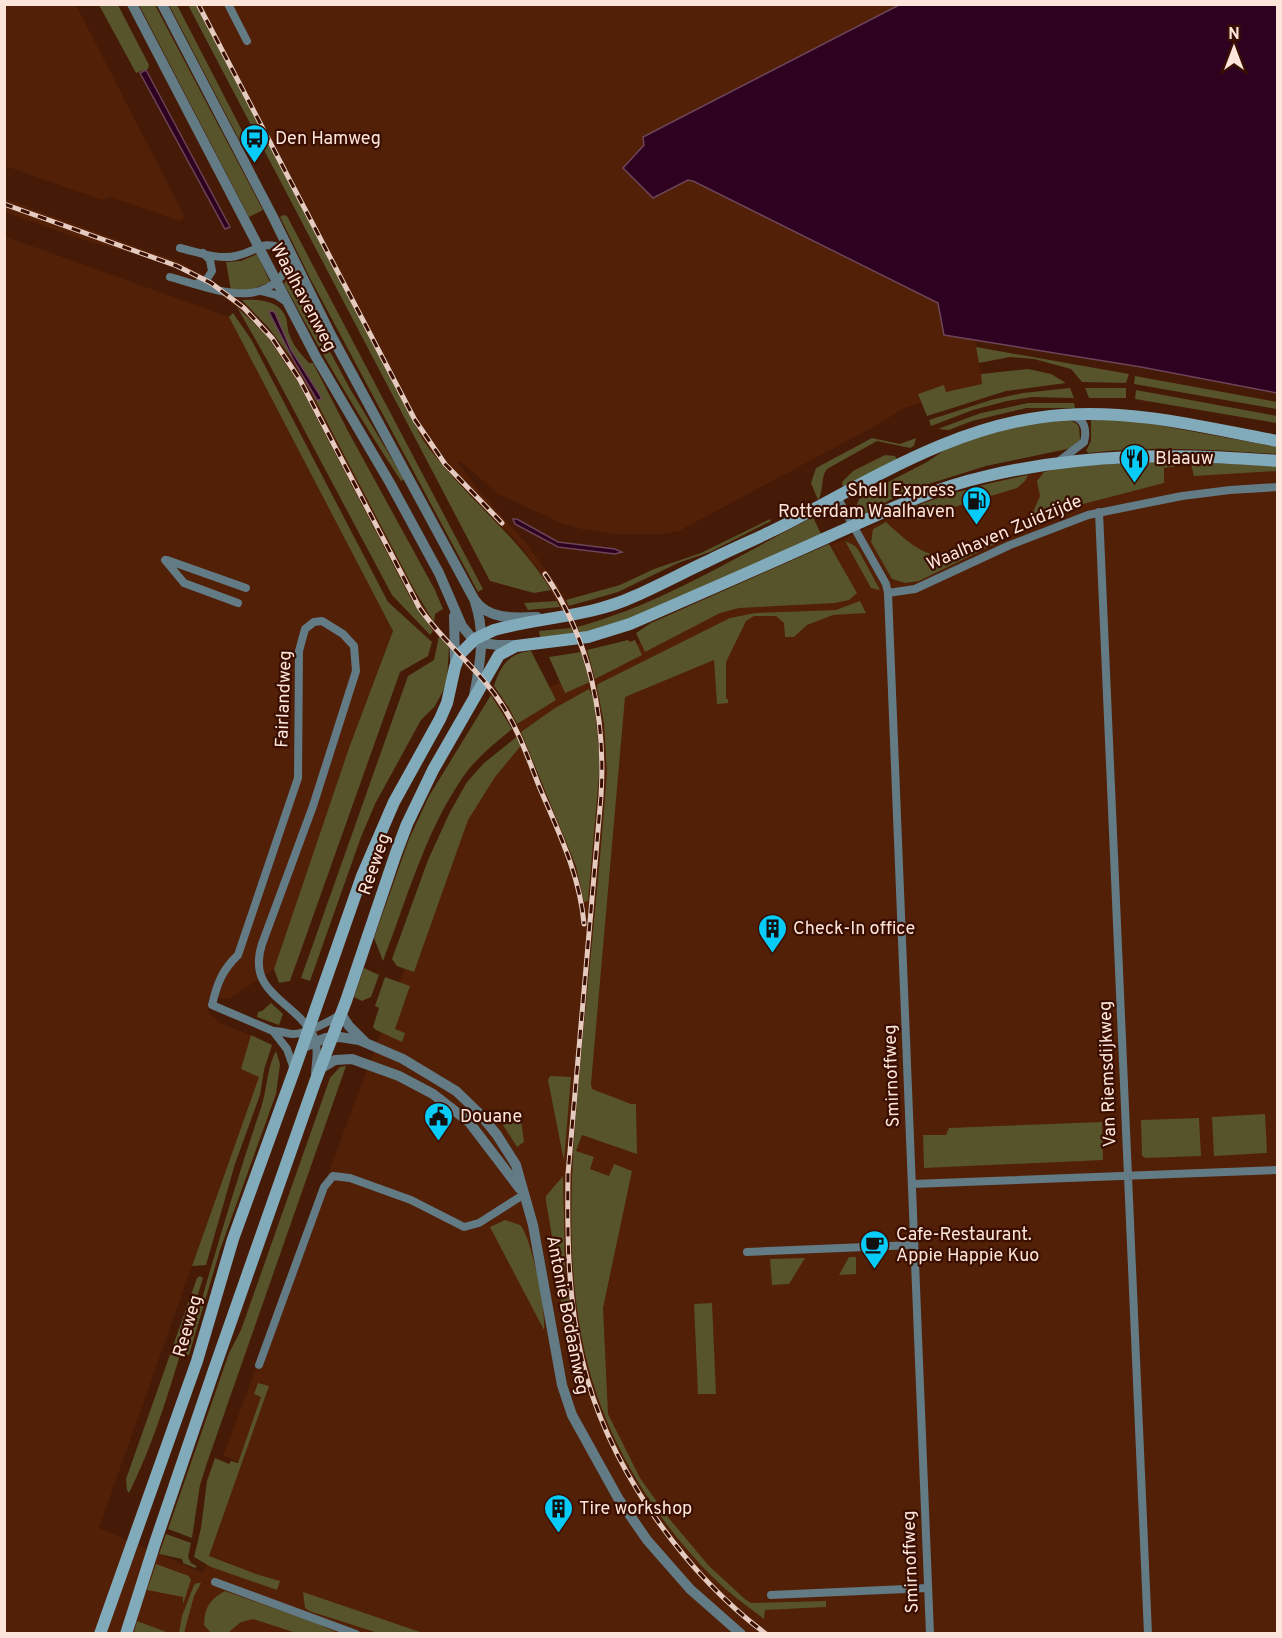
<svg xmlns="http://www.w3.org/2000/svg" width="1282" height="1638" font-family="Overpass,sans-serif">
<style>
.built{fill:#521f07}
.green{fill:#57532b}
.water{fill:#2e0121;stroke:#6c4559;stroke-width:1.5}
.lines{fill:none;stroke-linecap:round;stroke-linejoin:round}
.minor{stroke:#627b85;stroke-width:8}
.tertiary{stroke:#627b85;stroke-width:10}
.secondary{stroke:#81aaba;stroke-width:12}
.rail-casing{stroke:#e4cabf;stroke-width:5}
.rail{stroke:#3a0f00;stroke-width:3;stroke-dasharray:9;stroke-linecap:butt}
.labels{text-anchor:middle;stroke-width:4.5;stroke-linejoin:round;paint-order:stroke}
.poi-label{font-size:18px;fill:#fde5dc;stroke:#3a0f00;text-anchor:start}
.street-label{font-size:18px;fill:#fde5dc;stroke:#3a0f00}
</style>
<rect width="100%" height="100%" fill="#451a06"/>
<path class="built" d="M5 4 76 5 185 217 180 221 110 197 102 200 5 166Z
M196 5H939L697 170 979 323 975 340 983 384 904 408 881 423 679 531 664 534H614L581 529 561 523 498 494 459 460 458 463 473 483 525 542 556 583 569 606 592 666 789 570 837 542 924 502 958 492 993 482 1056 469 1169 461 1277 466V1633H5L4 236 229 317 393 631 349 748 274 969 229 999 207 998 209 1013 222 1024 251 1035 241 1069 259 1077 99 1528 203 1573 241 1463 223 1456 439 876 466 815 512 751 515 737 511 725 491 695 433 631 416 608 299 384 278 351 250 318 240 309 189 274 157 260 80 239 5 212V199L182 263 214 282 249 307 294 361 302 374 422 604 444 635 489 681 509 708 517 725 524 700 586 669 571 628 540 572 518 543 443 467 423 440Z"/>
<path class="green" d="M99 5H118L149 65 148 69 136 73Z
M139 5H155L263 210 249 217Z
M169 5H177L249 144 243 147Z
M188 5H196L423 440C461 494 516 533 551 590L534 593 490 581Z
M283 215 287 216 483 589 478 592 311 280 280 217Z
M257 254 270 282 252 289 231 291 226 262 241 261Z
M289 275 349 387 404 479 401 481C359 417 320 351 284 284Z
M242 300C257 299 280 300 286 318 288 324 287 330 290 336 294 347 301 354 309 363H313L349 433 435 590 443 609 435 614 434 622 415 591 302 374 317 400 321 397 291 350 275 313 270 314 294 361 268 327Z
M237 307 267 336 299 384 411 599 433 631 430 635 392 595 267 360Z
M233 313 251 339 388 602 432 642 428 656 400 672 290 981 279 983 274 969 349 748 393 631 229 317Z
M976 347 1129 374 1126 383 1082 382 1071 369 1034 359 1010 357 979 363Z
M1028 369 1051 374 1066 383 1006 391 927 416 918 394 944 385 946 392 982 384 981 374Z
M1135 376 1277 402V409L1134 384Z
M1070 388 1074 398 1032 397 1007 401 973 410 931 426 929 420 991 400 1023 393Z
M1085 388H1126V398H1089Z
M1136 390 1277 416 1276 423 1135 399Z
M1028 403H1074L1075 408H1026L972 421 949 430 938 429 981 413Z
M1091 419 1141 422 1278 447 1277 454C1215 450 1152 445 1089 453L1086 451 1091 441Z
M1070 420 1077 424 1079 427 1080 440 1072 448 986 466 906 491 863 515 854 513 859 499 865 494 927 462 952 445 1024 424Z
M872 438 900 444 916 438 914 446 910 448 877 441 827 469C820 478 824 492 818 500L811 483 816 468Z
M885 455 895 456 897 460 843 488 842 482 853 471Z
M1169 461 1277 466V471L1194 476 1191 464 1164 468V483L1037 516 1040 525 1025 531 1040 496 1037 481 1044 472 1074 466Z
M1028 475 1025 481 1017 488 938 512C926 520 914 524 904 511 944 494 985 484 1028 475Z
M813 517 821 534 635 617 580 633 577 627C662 604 736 557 813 517Z
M770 519 771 521 710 552 678 563 618 592 569 606 566 600 620 585 654 569 701 553Z
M886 522C903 538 922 556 946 557L1001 541 919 581 905 583 892 579 871 542 873 529Z
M845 541 855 546 859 551 880 590 871 588Z
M829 544 857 593 849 600 835 603 739 608 720 613 645 652 636 633 651 623Z
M557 601 560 607 528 610 524 603Z
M860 601 866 613 833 615 807 625 794 637H785L784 623 776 616H754L746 621 726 662V699H728V703L717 704 714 660 625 697 591 1084 592 1089 631 1104H636L637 1154 582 1135 576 1151 594 1157 590 1169 609 1176 614 1164 632 1171 603 1308 608 1414 640 1478 667 1516 709 1566 746 1600 751 1603 826 1601V1607L765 1610 764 1619C750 1608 734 1597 721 1585 660 1528 608 1445 588 1365 562 1264 572 1157 581 1055 590 961 600 867 607 773L604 723 597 687 598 684 730 618 755 613 836 610Z
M571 628 574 635 540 637 539 631Z
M439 636 449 647 447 679 443 691 435 706 421 720 375 804 361 837 310 981 301 978 408 676 434 660Z
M628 640 630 642 635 640 642 655 595 679 587 650Z
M531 651 556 700 517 724 509 708 494 686C500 667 508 653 531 651Z
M581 652 590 682 565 693 549 657Z
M589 689 594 699 600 763 588 901 584 902 576 866 521 732 555 708Z
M491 695 512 729C495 743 476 758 463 777 425 832 407 899 383 961L374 938 409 839 429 796Z
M519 735 523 743 495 777 468 820 414 972 397 966 392 959 428 860 450 812 467 782 484 763Z
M364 968 379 975 371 997 362 1001 354 997Z
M385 977 410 986 395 1029 405 1033 402 1042 376 1030 373 1027 379 1008 375 1006Z
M271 1003 283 1014 279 1025 257 1017 258 1012 262 1011Z
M251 1035 272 1045 264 1070 260 1095 235 1164 206 1265 192 1266 259 1077 241 1069Z
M276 1051 280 1064 276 1094 220 1250 189 1355 186 1354C210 1271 233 1189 261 1108 267 1090 267 1067 276 1051Z
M346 1066 207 1463 200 1485 192 1538 168 1529 229 1353 241 1330 330 1078 340 1067Z
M550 1076 571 1077 564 1161 548 1080Z
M1265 1114 1267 1153 1214 1156 1212 1117Z
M1199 1118 1201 1156 1146 1158 1142 1156 1141 1120Z
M521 1120 524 1142 517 1147 503 1125Z
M1102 1122 1103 1160 924 1168 923 1135H946L949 1128Z
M563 1176 565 1273 580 1375 572 1376 561 1313V1290L546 1201V1196Z
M505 1220 520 1225C532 1237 546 1312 544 1330L490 1227Z
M849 1257H856V1274L839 1275Z
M805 1258 789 1284 772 1285 770 1259Z
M200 1276 203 1278C181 1349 162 1427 129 1493L127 1490 126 1479 197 1278Z
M712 1303 716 1394H698L694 1304Z
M258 1383 269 1386 209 1556 256 1574 280 1581 277 1590 211 1567 194 1557 201 1528 207 1481 215 1458 229 1464 231 1461 238 1463 261 1397 254 1394Z
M166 1534 191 1543 188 1557 191 1563 197 1566 195 1568 183 1563 182 1559 159 1554Z
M156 1564 189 1576 191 1580 183 1604V1597L147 1590Z
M197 1583H201L194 1596 184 1633H179L182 1616 194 1585Z
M225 1591 313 1622 338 1633H296L253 1619 241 1622 228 1633H211L204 1625C205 1607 209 1600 225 1591Z
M303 1592 423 1633H378L309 1611 305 1608Z
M137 1621 169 1633H134Z"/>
<path class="water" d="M899 5H1277V393L1141 367 944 335 938 303 693 181 688 180 653 198 623 168 644 145 643 137Z
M146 70 230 227 225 229 140 73Z
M272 311 275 313 291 350 321 397 320 400H317L294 361 270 314 269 312Z
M513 519H517L558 542 615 549 622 552 615 554 558 547 515 524Z"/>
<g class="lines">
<path class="minor" d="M228 4 247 41
M180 248C197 252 218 260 236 256 262 250 258 239 289 250
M170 277C213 289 271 315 292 257
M196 284 207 279 212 271 210 260 203 253
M261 291 276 295 288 303
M1058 462 1084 442C1087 430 1085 418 1071 416
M837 497 886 584 888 593 930 1634
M1099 512 1148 1634
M165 560 184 583 238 603
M167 560 246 588
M888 593 915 589 1010 545 1088 515 1182 496 1230 490 1278 487
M273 1031 287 1049 294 1069
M315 1073C316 1060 319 1047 313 1035 294 1000 246 994 262 944L313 806 356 671 354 646 343 634 322 621 314 622 305 629 299 651 298 778 238 955C222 970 217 984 212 1005L273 1031C281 1030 285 1034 292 1034 304 1035 330 1021 340 1015
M912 1184 1278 1170
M747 1252 914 1245
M259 1365 324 1187 333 1176 350 1178 411 1200 464 1227 479 1223 523 1195
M215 1582 356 1634
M771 1595 928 1588"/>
<path class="tertiary" d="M132 4 316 357 390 483 439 573 462 626 471 637 482 643 497 645H519
M162 4 273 217 331 335 474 599C488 620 514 618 537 617
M454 616 455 663
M474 696C480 664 486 634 475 602
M341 1014 349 1026 364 1041
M303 1047 326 1038 340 1037 359 1040 403 1059 456 1091 480 1114 497 1135 516 1165 533 1225 562 1385 572 1415 618 1498 647 1540 690 1589 741 1634
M320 1069 335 1060 352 1059 399 1076 433 1094 469 1122 520 1189"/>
<path class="secondary" d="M100 1634 197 1361 233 1239 294 1071 362 876 394 802 440 719 447 703 455 667 460 654 475 639 494 630C541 617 590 617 635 596 660 585 684 572 708 561 734 548 761 537 786 524 874 478 961 422 1062 415 1135 409 1206 428 1278 441
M126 1634 155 1543 215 1367 315 1082 346 1001 396 853 407 824 433 770 499 655 516 646 588 637 630 624C697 595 764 566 830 536 880 514 930 489 983 477 1082 453 1177 453 1278 461"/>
<defs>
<path id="rail" d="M198 4 415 420 445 464 502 523
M4 204 177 266 211 283 244 308 272 338 300 380 419 607C441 640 473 664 496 696 516 723 527 755 539 786 558 831 580 875 584 924
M545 574C590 640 606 718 601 796L568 1174C567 1235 568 1300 582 1359 606 1463 681 1570 766 1634"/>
</defs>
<use href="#rail" class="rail-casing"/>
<use href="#rail" class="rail"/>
</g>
<defs>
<symbol id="bus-pin" viewBox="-11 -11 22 30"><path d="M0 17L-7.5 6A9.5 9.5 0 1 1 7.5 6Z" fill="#07cbf9" stroke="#3a0f00"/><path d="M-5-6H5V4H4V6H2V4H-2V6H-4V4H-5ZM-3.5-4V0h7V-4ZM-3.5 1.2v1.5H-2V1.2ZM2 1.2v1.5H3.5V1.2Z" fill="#111"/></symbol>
<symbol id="restaurant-pin" viewBox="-11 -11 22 30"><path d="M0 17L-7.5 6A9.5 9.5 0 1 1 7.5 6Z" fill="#07cbf9" stroke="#3a0f00"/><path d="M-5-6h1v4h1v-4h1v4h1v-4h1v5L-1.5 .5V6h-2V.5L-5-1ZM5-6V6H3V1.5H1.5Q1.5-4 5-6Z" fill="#111"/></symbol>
<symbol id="fuel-pin" viewBox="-11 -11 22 30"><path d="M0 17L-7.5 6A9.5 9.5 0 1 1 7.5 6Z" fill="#07cbf9" stroke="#3a0f00"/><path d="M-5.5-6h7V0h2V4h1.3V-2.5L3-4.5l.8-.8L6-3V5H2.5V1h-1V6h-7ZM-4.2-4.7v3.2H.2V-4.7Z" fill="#111"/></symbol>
<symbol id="building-pin" viewBox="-11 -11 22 30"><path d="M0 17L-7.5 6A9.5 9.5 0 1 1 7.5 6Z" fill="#07cbf9" stroke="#3a0f00"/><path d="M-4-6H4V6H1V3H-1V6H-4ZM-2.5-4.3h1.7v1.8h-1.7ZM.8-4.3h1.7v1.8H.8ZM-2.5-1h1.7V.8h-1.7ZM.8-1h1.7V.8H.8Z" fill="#111"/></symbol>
<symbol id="civic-pin" viewBox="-11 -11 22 30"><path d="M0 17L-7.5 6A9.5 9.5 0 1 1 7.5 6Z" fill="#07cbf9" stroke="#3a0f00"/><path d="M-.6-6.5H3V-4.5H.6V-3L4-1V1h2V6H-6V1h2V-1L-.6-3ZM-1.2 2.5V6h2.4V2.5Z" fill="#111"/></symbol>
<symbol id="cafe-pin" viewBox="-11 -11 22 30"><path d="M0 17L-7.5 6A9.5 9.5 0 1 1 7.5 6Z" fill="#07cbf9" stroke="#3a0f00"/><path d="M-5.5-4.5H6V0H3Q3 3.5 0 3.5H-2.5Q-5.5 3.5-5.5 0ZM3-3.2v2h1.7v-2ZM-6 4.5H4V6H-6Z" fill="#111"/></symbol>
</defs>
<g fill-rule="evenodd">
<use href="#bus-pin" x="238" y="122" width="33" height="45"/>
<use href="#restaurant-pin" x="1118" y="442" width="33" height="45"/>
<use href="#fuel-pin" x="960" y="484" width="33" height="45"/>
<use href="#building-pin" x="756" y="912" width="33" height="45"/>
<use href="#civic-pin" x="422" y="1100" width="33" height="45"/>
<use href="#cafe-pin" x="858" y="1228" width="33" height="45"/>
<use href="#building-pin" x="542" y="1492" width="33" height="45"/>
</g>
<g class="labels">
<g class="poi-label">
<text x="275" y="144">Den Hamweg</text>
<text x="1155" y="464">Blaauw</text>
<text x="955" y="496" text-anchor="end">Shell Express<tspan x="955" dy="21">Rotterdam Waalhaven</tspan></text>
<text x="793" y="934">Check-In office</text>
<text x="460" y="1122">Douane</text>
<text x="896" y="1240">Cafe-Restaurant.<tspan x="896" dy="21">Appie Happie Kuo</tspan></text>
<text x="579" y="1514">Tire workshop</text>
</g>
<g class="street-label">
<text transform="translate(304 297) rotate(62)" y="6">Waalhavenweg</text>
<text transform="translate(1004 532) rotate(-23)" y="6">Waalhaven Zuidzijde</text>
<text transform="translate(283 699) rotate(-88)" y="6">Fairlandweg</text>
<text transform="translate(374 864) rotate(-71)" y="6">Reeweg</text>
<text transform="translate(1107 1074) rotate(-92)" y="6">Van Riemsdijkweg</text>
<text transform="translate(891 1076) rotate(-92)" y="6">Smirnoffweg</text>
<text transform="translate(568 1315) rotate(79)" y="6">Antonie Bodaanweg</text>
<text transform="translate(187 1326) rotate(-74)" y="6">Reeweg</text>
<text transform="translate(910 1562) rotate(-92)" y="6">Smirnoffweg</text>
</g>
</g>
<rect width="1282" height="1638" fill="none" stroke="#fde5dc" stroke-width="12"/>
<g transform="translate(1234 48)" stroke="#3a0f00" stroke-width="4.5" paint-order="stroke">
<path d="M0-4.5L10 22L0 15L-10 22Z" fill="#fde5dc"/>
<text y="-9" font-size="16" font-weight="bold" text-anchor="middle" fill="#fde5dc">N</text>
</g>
</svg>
